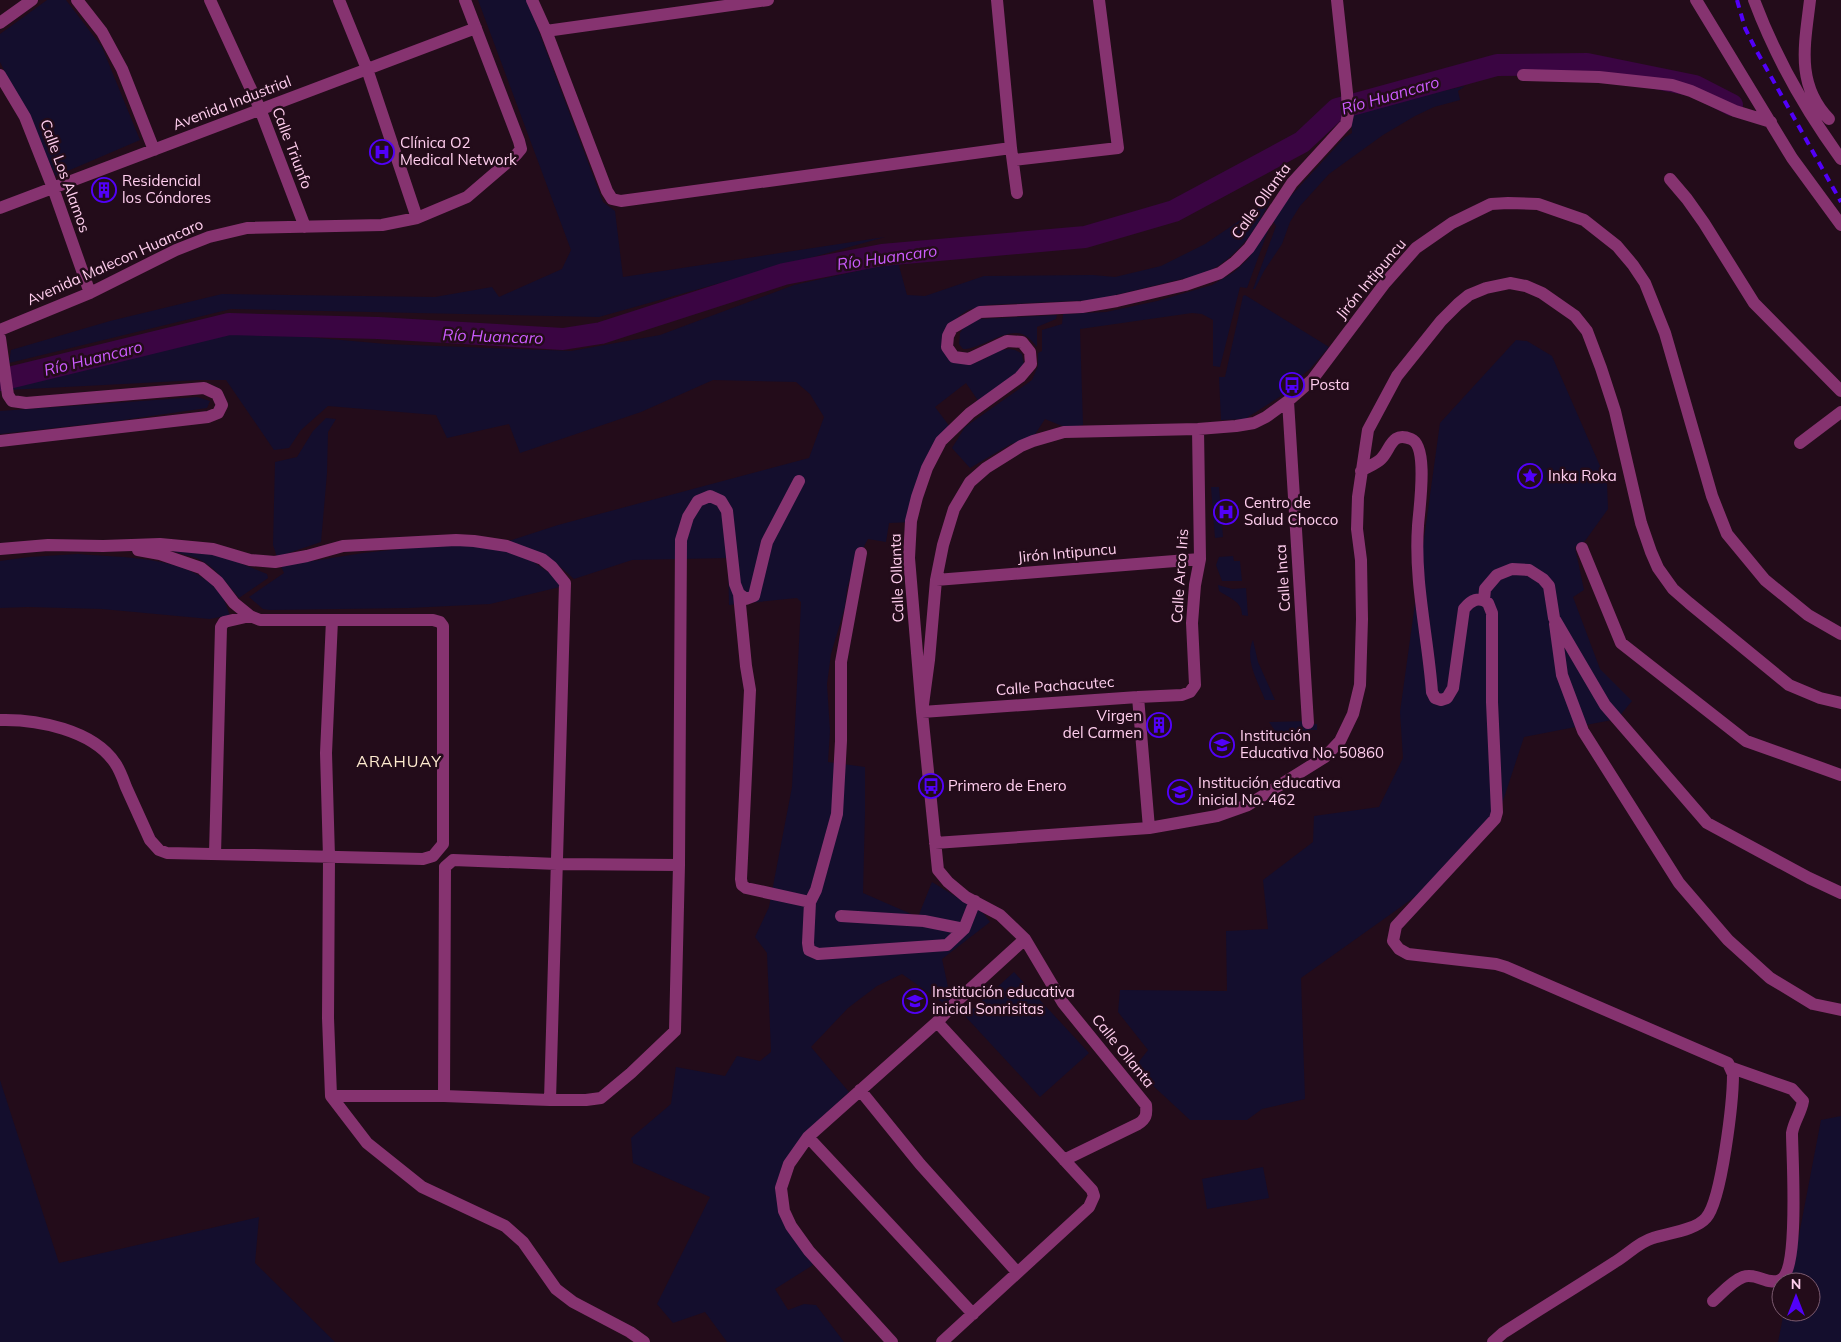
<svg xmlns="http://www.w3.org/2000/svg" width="1841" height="1342" font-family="Mulish,sans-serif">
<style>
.green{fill:#140e2d}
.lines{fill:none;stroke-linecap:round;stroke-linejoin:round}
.river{stroke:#3a0542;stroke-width:22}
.minor{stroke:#863370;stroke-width:12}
.rail{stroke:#5200f9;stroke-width:4;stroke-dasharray:8 6;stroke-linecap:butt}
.labels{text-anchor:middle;stroke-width:5;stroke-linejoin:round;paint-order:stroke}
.street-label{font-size:15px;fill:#ffceee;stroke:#230c1a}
.poi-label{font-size:15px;fill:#ffceee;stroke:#230c1a;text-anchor:start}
.water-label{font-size:16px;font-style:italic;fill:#cd5cff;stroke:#230c1a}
.neighbourhood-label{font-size:16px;letter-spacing:1px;fill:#ffecd0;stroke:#230c1a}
</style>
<rect width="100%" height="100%" fill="#230c1a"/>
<path class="green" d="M47 0H66L102 47 140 140 56 176 0 62V34Z
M478 0H527L603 202 615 211 623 277 885 237 599 317 231 309 9 363 11 350 110 321 222 294 435 297 492 287 499 297 562 269 571 250Z
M1465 86 1458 91 1460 100 1434 107 1415 116 1383 135 1329 174 1300 206 1290 222 1282 244 1264 271 1255 289H1253L1276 226 1273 221 1289 198 1344 138 1352 133 1351 111Z
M1270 200C1257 231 1234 261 1203 274L1095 300 988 305 968 310 959 316 947 330 955 363C961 363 969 365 975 363 992 357 1005 341 1022 354L1024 364 1020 371 979 402 966 383 935 407 950 427 936 440 913 522 889 523 886 542 868 539 860 554 851 575 847 589 845 607 831 654 827 684 830 731 828 762 865 767V812L863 893 918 917 932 882 983 913 990 922 942 959 953 1010 902 974 877 986 848 1008 811 1047 849 1092 820 1119 784 1185 790 1227 813 1265 775 1289 788 1310 804 1304 816 1305 844 1342H727L705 1312 673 1323 657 1304 710 1197 633 1163 631 1138 671 1104 676 1067 725 1076 737 1056 760 1061 771 1052 767 953 755 937 769 907 792 787 801 602 797 598 729 605 728 558 632 560 574 579 550 558 506 542 558 525 809 458 824 417 810 394 796 382 713 380 641 412 520 453 509 424 447 438 436 415 328 406 301 430 289 448 274 450 226 380H200L8 390 7 384 221 334 252 332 386 344 571 351 660 335 794 285 898 262 907 295 925 296 984 276 1093 275 1115 277 1161 266 1205 244Z
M1269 228 1247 288 1240 287 1220 367 1213 366V320L1202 314 1192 313 1080 329 1083 425 1067 428 1045 419 1032 439 1011 444 970 468 952 448 965 427 1032 380 1038 366V353L1042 351V330L1062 324 1063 314 1106 312 1157 301 1212 285 1234 272 1247 260Z
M1245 295 1329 347 1310 369 1280 394 1281 396 1245 419 1221 420 1219 377H1225L1243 296Z
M1057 315 1056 319 1037 327V347C1033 342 1029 337 1022 334 1005 328 982 349 963 349L959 344 960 333 964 327 978 319Z
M1516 340 1527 341 1552 356 1607 482 1608 509 1585 541 1575 547 1584 590 1573 597 1600 669 1632 701 1617 719 1524 737 1501 807 1419 894 1301 978 1305 1099 1262 1109 1247 1120H1190L1134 1068 1148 1050 1118 1012 1120 990 1227 991 1226 931 1268 929 1263 880 1313 842 1314 816 1379 807 1403 758 1400 712 1440 423Z
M197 397 210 401 207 408 109 422 0 434V411Z
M326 418 336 419 328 432 327 473 321 542 277 557 273 545 275 462 297 457 313 431Z
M1211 487H1219L1223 537 1215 538Z
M456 543 506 551 528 558 560 580 564 586 490 604 409 608 270 610 263 609 249 597 284 573 281 566 363 553Z
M160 545 213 552 267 574 268 578 239 598C227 584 214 565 196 558 183 554 171 552 160 545Z
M78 554C123 558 186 555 219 591 224 597 227 608 230 615L210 619 102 609 28 607 0 608V561L29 557Z
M1233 556 1234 561H1240L1242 581H1222L1216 565 1219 557Z
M1218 585 1232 589 1246 588 1248 616 1242 615C1242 601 1229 598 1219 591Z
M1253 640 1258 662 1275 700H1265C1258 681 1244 660 1253 640Z
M1308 721V724H1317V730H1307L1308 741H1282L1269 722Z
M1014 972 1089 1053 1040 1097 965 1016Z
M0 1080 59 1263 259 1217 255 1263 335 1342H0Z
M1841 1116V1342H1778L1784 1312H1811V1282H1790L1821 1120Z
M1263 1167 1269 1198 1207 1209 1202 1179Z"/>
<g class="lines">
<path class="river" d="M0 380 229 324 378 328 563 339 601 333 784 274 882 255 1085 237 1174 211 1302 142 1337 109 1497 65 1587 64 1695 86 1732 105"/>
<path class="minor" d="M77 0 102 32 122 69 154 150
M210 0 260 109 305 227
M339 0 367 69 417 218
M532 0 546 31 607 191 612 199 621 201 1011 148
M997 0 1011 148 1017 193
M1696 0 1792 158 1841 225
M1754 0C1775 56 1806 111 1841 159
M1810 0C1805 43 1795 84 1829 119
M0 23 32 0
M546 31 768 0
M0 75 25 117 53 188 90 293
M1523 75 1599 77 1672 85 1691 91 1735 111 1771 122
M1014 160 1118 148 1099 0
M1670 179 1687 199 1704 223 1754 303 1841 391
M0 208 476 28
M0 330 90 293 176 250 209 237 247 228 382 225 417 218 467 197 516 155 521 149 519 141 465 0
M0 338 8 395 12 401 26 403 204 388 217 394 222 405 218 413 208 417 0 441
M1288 401 1308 723
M1198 429 1200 559 1195 585 1192 623 1195 685 1190 692 1182 695 1138 697 922 712 929 660 936 580 943 545 954 509 970 482 986 468 1021 446 1033 441 1064 432 1198 429 1236 426 1254 423 1266 417 1288 401 1312 380 1385 283 1416 248 1452 223 1491 204 1508 203 1538 204 1584 220 1617 246 1633 265 1645 283 1665 333 1712 496 1727 534 1765 580 1808 615 1841 634
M1800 443 1841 412
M1361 471C1367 467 1376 464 1381 459 1391 449 1391 431 1411 439 1429 446 1419 509 1418 526 1414 582 1428 637 1432 692L1435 698 1441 700 1447 698 1453 688 1464 609C1471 600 1479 596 1488 603L1492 613V702L1497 812 1495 819 1396 926 1393 941 1399 949 1408 954 1496 964 1506 967 1728 1063 1733 1074C1733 1100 1722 1200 1706 1218 1696 1230 1668 1233 1653 1238 1639 1242 1628 1254 1615 1262 1578 1286 1540 1309 1503 1333L1493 1342
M1582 548 1621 643 1746 741 1841 775
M0 549 48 545 103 546 160 544 213 549 250 560 275 562 307 556 343 546 456 540 474 541 507 546 542 559 552 567 565 583 550 1100
M138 550 160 554 201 568 218 582 234 603 250 616
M936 580 1200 559
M739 594 746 666 750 690 741 879 742 885 746 888 810 902 808 943 809 950 818 954 947 945 964 929 975 901
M1484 600 1485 589 1497 575 1512 569 1529 570 1543 579 1549 586 1554 618 1605 705 1707 823 1809 878 1841 893
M332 620 326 753 329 857 328 1018 331 1096 367 1143 422 1187 505 1226 523 1242 556 1289 573 1302 630 1332 644 1342
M1555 624 1562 675 1583 731 1679 883 1728 940 1770 978 1813 1004 1841 1010
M1138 697 1149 828
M0 720C37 719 93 730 115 763 120 770 123 779 126 787 134 805 142 822 150 840L159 850 167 853 423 859 433 856 443 844V626L440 622 433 620H260L250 616 224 622 221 627 215 854
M935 843 1149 828 1217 816 1248 805 1325 757 1340 741 1353 714 1360 685 1362 619 1361 560 1357 529 1358 497 1368 430 1397 376 1441 321 1458 304 1469 295 1486 288 1510 283 1526 286 1542 293 1575 316 1587 331 1601 368 1615 411 1641 523 1651 552 1658 568 1673 589 1689 603 1789 685 1820 698 1841 703
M810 902 816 890 837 814 841 741V662L861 553
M841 916 924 921 964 929
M937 1022 957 1001 1025 939
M860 1090 920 1164 1017 1272
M331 1096H444L550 1100H586L601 1098 631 1073 675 1031 679 865 681 540 688 517 698 501 710 496 721 501 727 511 735 584 739 594 746 599 754 596 767 542 799 481
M444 1096 445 867 453 860 557 864 679 865
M808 1137 973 1314
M1064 1160 1138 1124C1146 1119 1147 1115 1146 1105L1063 1003 1025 939 1000 915 966 897 948 882 938 870 922 712 909 558 911 521 917 497 927 468 941 441 970 413 1020 377 1031 364 1030 352 1022 342 1007 341 969 359 954 357 947 347 948 336 952 328 980 312 1082 307 1117 301 1185 285 1220 273 1235 262 1249 248 1292 183 1346 124 1348 114 1347 93 1337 0
M1713 1301C1722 1293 1732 1281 1743 1277 1756 1272 1768 1286 1780 1280 1800 1271 1792 1156 1792 1133 1794 1121 1801 1113 1803 1101L1792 1089 1732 1068
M892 1342 809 1251 791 1226 784 1211 781 1188 789 1164 808 1137 937 1022 1092 1190 1094 1196 1089 1207 942 1342"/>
<path class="rail" d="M1737 0 1745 28 1755 48 1841 202"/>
</g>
<defs>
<symbol id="hospital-ring" viewBox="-11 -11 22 22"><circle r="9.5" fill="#230c1a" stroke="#5200f9" stroke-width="1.5"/><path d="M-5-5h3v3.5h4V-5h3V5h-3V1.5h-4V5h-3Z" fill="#5200f9"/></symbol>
<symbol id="building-ring" viewBox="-11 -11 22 22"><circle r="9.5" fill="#230c1a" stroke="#5200f9" stroke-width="1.5"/><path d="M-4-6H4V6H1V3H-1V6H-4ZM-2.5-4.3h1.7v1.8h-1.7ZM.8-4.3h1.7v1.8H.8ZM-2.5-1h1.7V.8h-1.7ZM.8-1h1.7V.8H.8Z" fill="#5200f9"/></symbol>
<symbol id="bus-ring" viewBox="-11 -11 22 22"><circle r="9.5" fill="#230c1a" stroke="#5200f9" stroke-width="1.5"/><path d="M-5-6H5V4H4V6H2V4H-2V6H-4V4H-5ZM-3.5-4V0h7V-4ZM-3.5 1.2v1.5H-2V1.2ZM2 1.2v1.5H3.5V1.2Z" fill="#5200f9"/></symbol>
<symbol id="sight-ring" viewBox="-11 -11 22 22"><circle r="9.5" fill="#230c1a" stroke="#5200f9" stroke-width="1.5"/><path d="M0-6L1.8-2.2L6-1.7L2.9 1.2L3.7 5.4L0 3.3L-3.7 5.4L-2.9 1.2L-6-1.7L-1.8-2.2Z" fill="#5200f9"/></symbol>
<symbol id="school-ring" viewBox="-11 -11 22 22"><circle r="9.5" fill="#230c1a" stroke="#5200f9" stroke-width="1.5"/><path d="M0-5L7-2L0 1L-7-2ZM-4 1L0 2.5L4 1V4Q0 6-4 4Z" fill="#5200f9"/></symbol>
</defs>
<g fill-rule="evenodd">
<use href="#hospital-ring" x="368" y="138" width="28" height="28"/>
<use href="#building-ring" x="90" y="176" width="28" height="28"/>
<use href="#bus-ring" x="1278" y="371" width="28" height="28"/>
<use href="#sight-ring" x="1516" y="462" width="28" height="28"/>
<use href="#hospital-ring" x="1212" y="498" width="28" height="28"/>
<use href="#building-ring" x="1145" y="711" width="28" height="28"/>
<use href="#school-ring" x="1208" y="731" width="28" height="28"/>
<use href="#bus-ring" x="917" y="772" width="28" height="28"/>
<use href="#school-ring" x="1166" y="778" width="28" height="28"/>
<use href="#school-ring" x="901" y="987" width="28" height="28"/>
</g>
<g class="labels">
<g class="street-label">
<text transform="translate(232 103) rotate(-21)" y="5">Avenida Industrial</text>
<text transform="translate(292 148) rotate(69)" y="5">Calle Triunfo</text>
<text transform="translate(65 176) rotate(70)" y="5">Calle Los Alamos</text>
<text transform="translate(1261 201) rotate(-54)" y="5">Calle Ollanta</text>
<text transform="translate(115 262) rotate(-24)" y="5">Avenida Malecon Huancaro</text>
<text transform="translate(1371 279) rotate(-50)" y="5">Jirón Intipuncu</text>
<text transform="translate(1067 553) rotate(-5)" y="5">Jirón Intipuncu</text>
<text transform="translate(1180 576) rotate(-86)" y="5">Calle Arco Iris</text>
<text transform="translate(897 578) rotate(-92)" y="5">Calle Ollanta</text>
<text transform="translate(1283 578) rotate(-94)" y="5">Calle Inca</text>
<text transform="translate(1055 686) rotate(-4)" y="5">Calle Pachacutec</text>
<text transform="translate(1123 1051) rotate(51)" y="5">Calle Ollanta</text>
</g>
<g class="poi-label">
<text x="400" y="148">Clínica O2<tspan x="400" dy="17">Medical Network</tspan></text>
<text x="122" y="186">Residencial<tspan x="122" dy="17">los Cóndores</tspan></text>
<text x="1310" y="390">Posta</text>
<text x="1548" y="481">Inka Roka</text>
<text x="1244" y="508">Centro de<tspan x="1244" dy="17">Salud Chocco</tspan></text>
<text x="1142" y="721" text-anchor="end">Virgen<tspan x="1142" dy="17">del Carmen</tspan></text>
<text x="1240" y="741">Institución<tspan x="1240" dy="17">Educativa No. 50860</tspan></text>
<text x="1198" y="788">Institución educativa<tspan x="1198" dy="17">inicial No. 462</tspan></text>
<text x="948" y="791">Primero de Enero</text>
<text x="932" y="997">Institución educativa<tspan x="932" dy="17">inicial Sonrisitas</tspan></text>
</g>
<g class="water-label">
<text transform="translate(1390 95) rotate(-16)" y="6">Río Huancaro</text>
<text transform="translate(887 257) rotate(-8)" y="6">Río Huancaro</text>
<text transform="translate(493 336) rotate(2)" y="6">Río Huancaro</text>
<text transform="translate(93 358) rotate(-14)" y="6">Río Huancaro</text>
</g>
<g class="neighbourhood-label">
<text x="399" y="767">ARAHUAY</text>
</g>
</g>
<g transform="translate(1796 1297)"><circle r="24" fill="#230c1a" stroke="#7b5a6f"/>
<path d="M0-4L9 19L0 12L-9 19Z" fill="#5200f9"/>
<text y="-8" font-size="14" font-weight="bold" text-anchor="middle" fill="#ffceee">N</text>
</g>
</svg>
